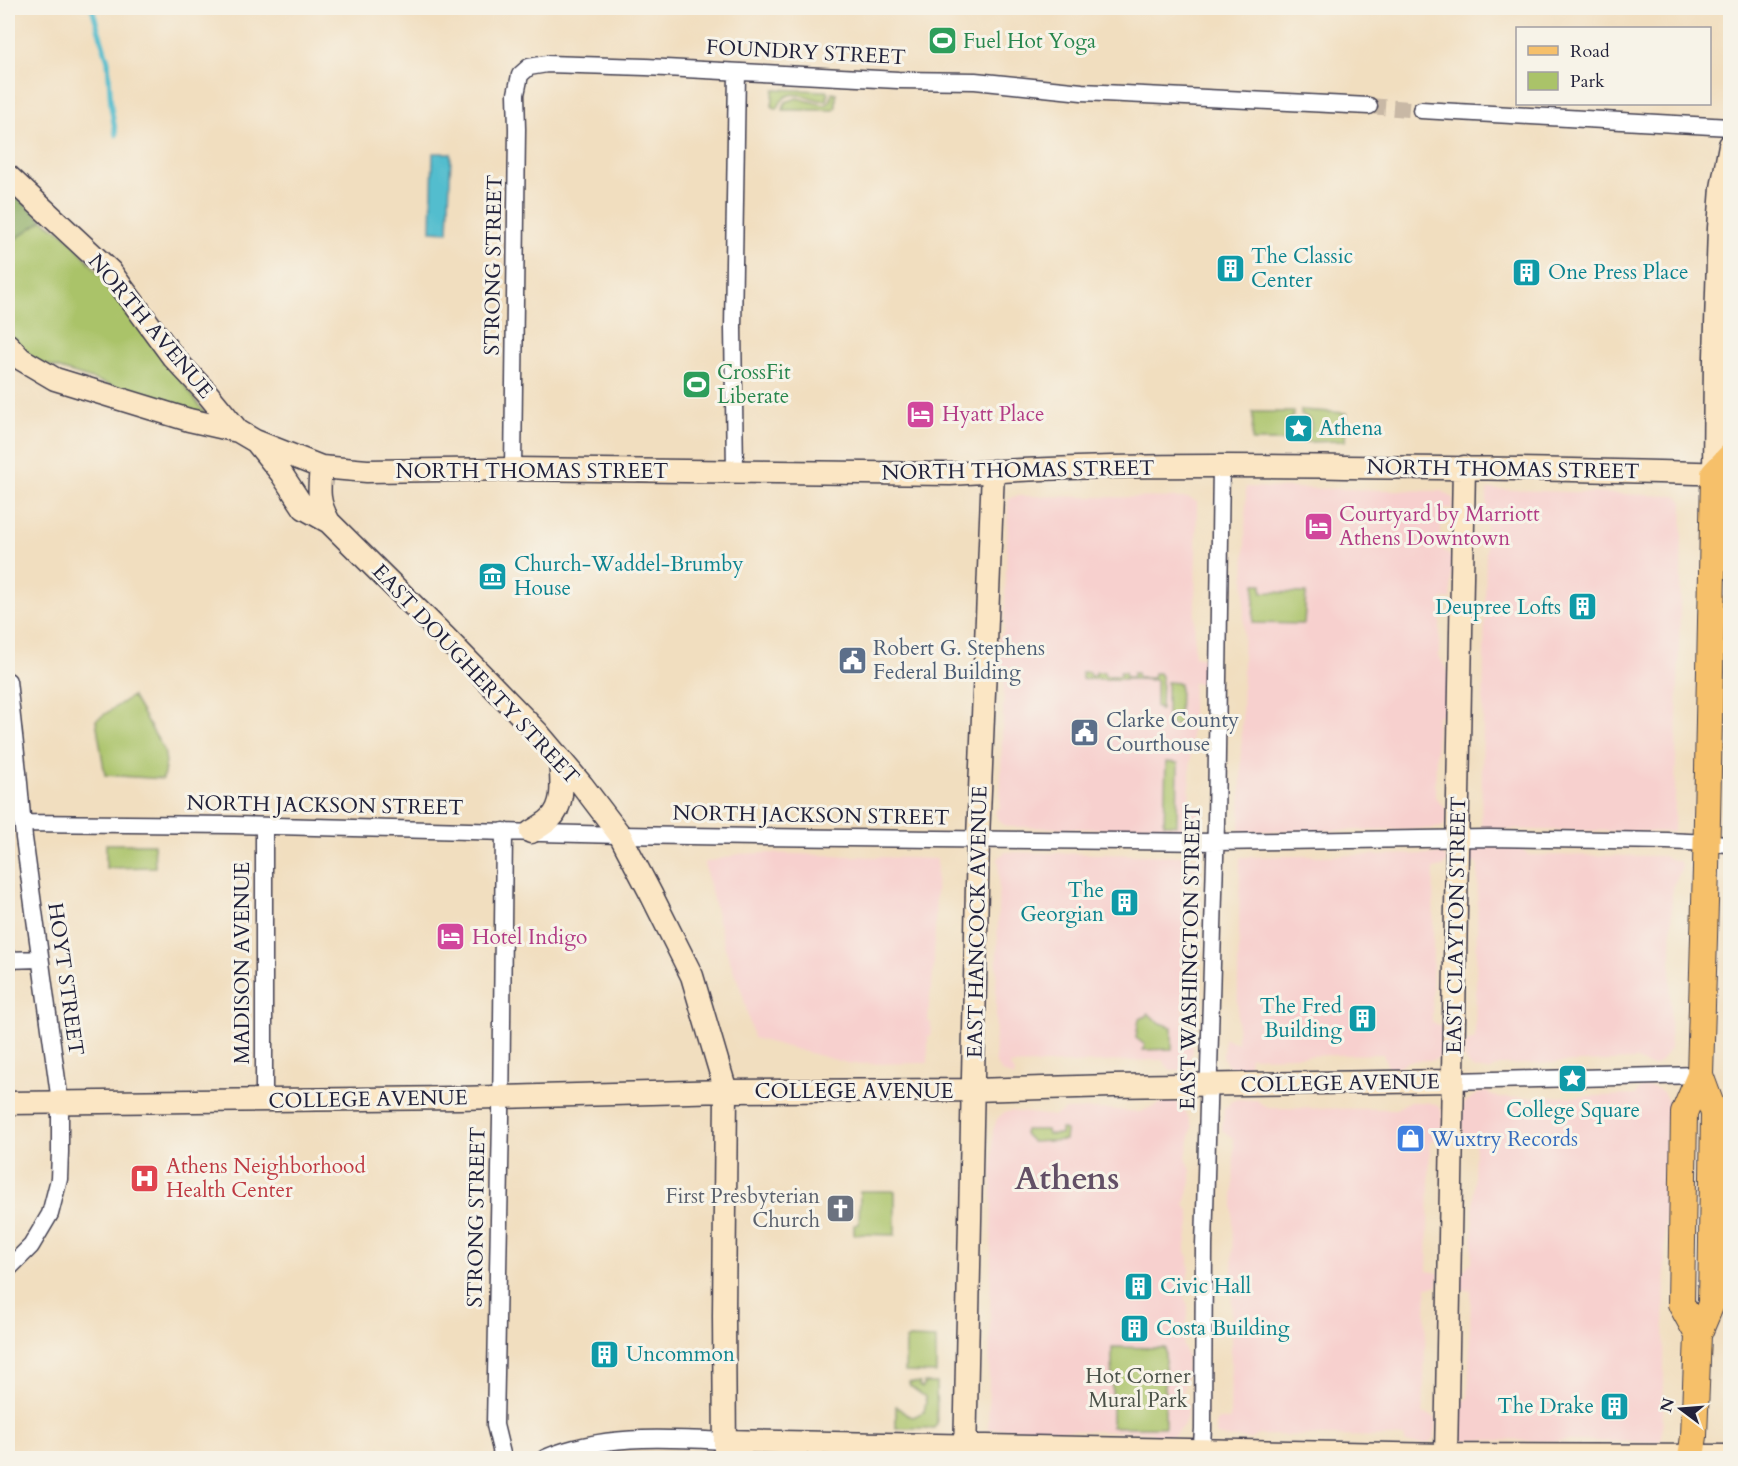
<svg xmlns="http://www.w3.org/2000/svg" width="1738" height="1466" font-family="Cardo,serif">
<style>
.built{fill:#f7d0ce}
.green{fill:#aac369;stroke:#667252;stroke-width:1.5}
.forest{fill:#87a95d;stroke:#54664c;stroke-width:1.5}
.water{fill:#52bdce;stroke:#3a7084;stroke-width:1.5}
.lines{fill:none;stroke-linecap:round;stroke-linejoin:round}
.stream{stroke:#52bdce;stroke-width:5}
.street-tunnel{stroke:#c8b8a5;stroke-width:16;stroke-dasharray:16 8;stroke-linecap:butt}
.street-casing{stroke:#413e4f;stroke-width:19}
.secondary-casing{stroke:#413e4f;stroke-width:25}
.primary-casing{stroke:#413e4f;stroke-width:28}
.street{stroke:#fff;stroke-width:16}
.secondary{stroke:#fbe6c4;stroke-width:22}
.primary{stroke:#f6c06b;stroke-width:26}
.labels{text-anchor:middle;stroke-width:6;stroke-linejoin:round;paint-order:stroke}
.leisure-label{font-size:21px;fill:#27864d;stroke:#f7f3e8;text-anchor:start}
.street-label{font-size:21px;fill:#22223b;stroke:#f7f3e8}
.culture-label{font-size:21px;fill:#0d838f;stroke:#f7f3e8;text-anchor:start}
.hotel-label{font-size:21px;fill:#b23c85;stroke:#f7f3e8;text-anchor:start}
.service-label{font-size:21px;fill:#4e5e75;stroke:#f7f3e8;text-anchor:start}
.shop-label{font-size:21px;fill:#366cbe;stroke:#f7f3e8;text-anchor:start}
.health-label{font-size:21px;fill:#be3a42;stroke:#f7f3e8;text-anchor:start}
.worship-label{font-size:21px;fill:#5b616d;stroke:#f7f3e8;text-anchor:end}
.park-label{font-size:21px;fill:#4b5249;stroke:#f7f3e8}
.town-label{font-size:33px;font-weight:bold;fill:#635066;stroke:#f7f3e8}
</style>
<rect width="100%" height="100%" fill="#f7f3e8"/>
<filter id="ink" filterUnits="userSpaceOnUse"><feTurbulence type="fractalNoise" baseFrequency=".0167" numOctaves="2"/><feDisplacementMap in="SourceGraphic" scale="12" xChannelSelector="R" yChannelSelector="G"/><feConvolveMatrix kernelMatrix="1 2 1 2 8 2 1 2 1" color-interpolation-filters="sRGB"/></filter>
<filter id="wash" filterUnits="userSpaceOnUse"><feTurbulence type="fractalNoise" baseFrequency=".008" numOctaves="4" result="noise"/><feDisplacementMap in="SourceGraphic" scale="24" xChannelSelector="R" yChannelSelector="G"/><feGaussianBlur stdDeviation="1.35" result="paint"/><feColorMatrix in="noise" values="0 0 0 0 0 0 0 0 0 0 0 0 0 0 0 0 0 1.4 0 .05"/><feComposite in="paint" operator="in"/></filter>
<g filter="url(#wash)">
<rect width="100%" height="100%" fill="#f1debf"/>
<path class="built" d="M1246 487 1442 491 1453 498V507L1451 509 1442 510 1440 546 1452 558 1451 599 1441 600 1439 656 1449 674 1448 715H1437L1435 797 1448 812 1445 824 1442 827 1432 829 1240 832Z
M1487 489 1675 496 1679 497 1683 502 1674 831 1671 832 1481 829Z
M1017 496 1181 498H1189L1197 502 1194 656 1205 658 1208 662V674L1206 679 1202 683H1193L1189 805H1196L1199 808V815L1196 822 1185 831 1012 827 1005 826 997 818 995 811 1000 807 1004 676 998 673V639L1004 631 1008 505 1009 498Z
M1484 845 1519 847 1529 855 1662 856 1680 862 1682 868 1672 888 1670 1048 1665 1056 1659 1063 1654 1066H1649L1637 1060 1499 1065 1488 1071 1475 1069 1469 1065 1464 1057V1054L1466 1042 1475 1039 1478 864 1467 861V854L1471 848Z
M1005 852 1189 856 1196 860 1198 863 1187 875 1183 1028 1192 1034 1193 1049 1189 1061 1179 1071H1171L1162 1060 1009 1065 1015 1073 1014 1077 1001 1072 996 1064 995 1057 999 862 997 861 1001 855Z
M767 853 937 859 934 965 929 1005 928 1022H931V1029L930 1036H928V1063L851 1064 753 1038 743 995 725 948 704 863 739 854Z
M1435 854H1442L1446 858V863L1443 867 1434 869 1432 1021 1441 1027 1443 1030 1442 1052 1440 1057 1433 1060 1409 1061 1390 1070 1388 1068 1383 1054 1249 1057V1064L1248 1068 1235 1069 1227 1065 1223 1057 1224 1038 1237 1043 1240 857Z
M1642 1087H1654L1663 1092 1670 1106 1673 1120H1666L1664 1376 1662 1439 1659 1442H1651L1463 1440 1458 1435 1456 1430 1457 1409 1468 1397 1471 1291 1460 1288 1459 1276 1472 1261 1475 1141 1464 1139 1462 1136 1463 1107 1464 1103 1475 1095 1486 1091 1498 1098 1636 1095 1639 1089Z
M1237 1099 1257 1100 1263 1106 1268 1108 1396 1109 1408 1102H1420L1431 1103 1440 1107 1442 1112V1132L1437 1139 1430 1142 1427 1271 1438 1273 1439 1276 1438 1286 1427 1287 1423 1413 1432 1416 1435 1418 1436 1422 1434 1437 1429 1443 1425 1444 1406 1443 1404 1437 1259 1435 1251 1439 1220 1437 1215 1434V1424L1218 1420H1230L1234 1139 1222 1130 1224 1109 1232 1101Z
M1166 1101H1174L1184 1108 1192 1126 1186 1157 1191 1171V1181L1185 1205 1190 1212V1224L1185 1251 1189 1257V1270L1184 1296 1188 1307V1317L1183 1346 1187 1356V1370L1182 1394 1188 1406 1186 1419 1183 1426 1174 1435 1163 1438H1157L1150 1432 988 1429 993 1130 997 1119 1003 1113 1011 1111 1054 1116 1066 1110 1108 1109 1140 1112Z"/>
<path class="green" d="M774 89 827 91 828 92 827 100 825 101C807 99 786 84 778 108L776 109 772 106Z
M832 92 836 93V106L834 110H783L785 102 797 98 824 105C831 103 831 99 832 92Z
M43 220 66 235 125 303 207 416 38 362 8 338V244Z
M1301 410 1346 413 1345 441 1303 442 1302 440C1314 433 1315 419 1301 414Z
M1253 412H1294V415L1286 424V430L1292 438V441H1252Z
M1255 584H1262V592L1306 593 1304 624 1253 623Z
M1082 672H1089L1090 676H1096V672H1104L1105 676H1120V672H1125L1126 677H1133V673H1137L1138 678H1153L1154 673H1159L1162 678 1161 710H1159V707H1156V680L1137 679H1082Z
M1167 682 1180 683 1179 726 1170 724 1167 720Z
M132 696 164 750 166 762 163 779 105 775 96 720Z
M1166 762 1178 763 1177 825 1164 824Z
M106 844H154L155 867 106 868Z
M1148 1013 1158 1022 1172 1027V1049L1143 1050 1145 1045 1136 1038 1139 1019 1147 1016Z
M1061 1129H1064L1066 1131 1065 1140 1032 1142 1024 1134 1025 1130H1047L1048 1134H1061Z
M860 1191H895V1235L854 1234V1225L859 1224Z
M909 1338 936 1339V1373L905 1372 906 1340Z
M1112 1347 1165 1348V1427H1112Z
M909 1382 920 1383 919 1386 922 1388 924 1386V1383H936L937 1424 934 1428H896V1406L907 1415 913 1417 924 1412 926 1402 925 1397 910 1386Z"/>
<path class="forest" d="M8 192H11L43 220 8 244Z"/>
<path class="water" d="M433 153H451L448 232 431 231Z"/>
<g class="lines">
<path class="stream" d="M92 8 108 61 111 107 116 135"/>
</g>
</g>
<g filter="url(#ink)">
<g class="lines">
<path class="street-tunnel" d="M1369 106 1421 110"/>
<defs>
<path id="street" d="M1421 110 1730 127
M513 469 517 129 516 94 520 75 529 67 547 64 646 67 898 80 975 81 1082 92 1369 106
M735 472 733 328 737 72
M8 681 18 772 24 838 60 1102V1152L59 1179 50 1214 31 1246 8 1269
M22 823 234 825 620 835 759 837 1216 842 1489 838 1667 841 1730 844
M264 826V1101
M8 960 40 959
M1453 1081 1700 1075
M503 1458 495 1425 501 1118 504 831
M545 1458C602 1434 664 1438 725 1441
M1201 1458 1203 1429 1204 1246 1216 823 1221 465"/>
<path id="secondary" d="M8 176 110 271 173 357 206 392 238 431
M8 345 21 359 55 379 189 420 238 431 255 441 321 467 367 471 513 469 950 474C1081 465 1213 465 1345 467 1473 468 1602 470 1730 474
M257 443 281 473 304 508 329 522
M321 467C319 490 317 501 329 522L444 636 538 733 582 785 620 835 651 894 692 976 726 1091 724 1316 725 1458
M1714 474 1715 357 1719 228 1722 188 1730 145
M531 832C537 828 545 824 550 819 566 804 561 778 560 759
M8 1103 459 1098 726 1091 973 1090 1112 1086 1453 1081
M725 1441 1446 1455 1730 1456
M965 1458 978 839 993 471
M1446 1458 1464 467"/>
<path id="primary" d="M1698 1335 1681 1304 1684 1113 1700 1075 1706 868 1714 474 1730 457
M1691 1458 1694 1436 1698 1335 1711 1304 1714 1113 1700 1075"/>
</defs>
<use href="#street" class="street-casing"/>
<use href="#secondary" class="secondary-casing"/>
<use href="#primary" class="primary-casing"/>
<use href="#street" class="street"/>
<use href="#secondary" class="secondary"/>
<use href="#primary" class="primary"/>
</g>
</g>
<defs>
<symbol id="stadium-square" viewBox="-11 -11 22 22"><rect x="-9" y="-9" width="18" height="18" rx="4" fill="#2e9e5b" stroke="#f7f3e8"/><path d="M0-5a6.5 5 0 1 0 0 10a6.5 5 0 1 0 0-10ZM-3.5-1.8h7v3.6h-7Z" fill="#fff"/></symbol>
<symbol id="building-square" viewBox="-11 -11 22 22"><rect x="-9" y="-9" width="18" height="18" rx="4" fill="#0f9aa8" stroke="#f7f3e8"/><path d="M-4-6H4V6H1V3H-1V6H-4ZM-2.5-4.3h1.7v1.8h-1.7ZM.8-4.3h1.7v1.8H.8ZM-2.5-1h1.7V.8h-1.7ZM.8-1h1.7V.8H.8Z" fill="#fff"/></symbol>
<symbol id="hotel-square" viewBox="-11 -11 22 22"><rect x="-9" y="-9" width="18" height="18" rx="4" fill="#d1479c" stroke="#f7f3e8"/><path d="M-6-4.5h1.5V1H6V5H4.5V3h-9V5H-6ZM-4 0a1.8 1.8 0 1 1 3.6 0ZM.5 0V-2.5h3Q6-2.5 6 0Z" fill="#fff"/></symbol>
<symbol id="sight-square" viewBox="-11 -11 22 22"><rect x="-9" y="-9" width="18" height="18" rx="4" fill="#0f9aa8" stroke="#f7f3e8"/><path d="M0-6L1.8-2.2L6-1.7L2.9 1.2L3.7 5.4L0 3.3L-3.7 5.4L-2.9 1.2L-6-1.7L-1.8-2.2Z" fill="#fff"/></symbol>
<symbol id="museum-square" viewBox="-11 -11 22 22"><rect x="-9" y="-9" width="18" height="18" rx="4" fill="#0f9aa8" stroke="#f7f3e8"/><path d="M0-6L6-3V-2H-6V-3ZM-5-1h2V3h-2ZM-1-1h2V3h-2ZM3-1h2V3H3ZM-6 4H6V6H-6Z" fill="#fff"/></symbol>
<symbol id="civic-square" viewBox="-11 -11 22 22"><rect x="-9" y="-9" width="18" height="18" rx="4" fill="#5c6f8a" stroke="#f7f3e8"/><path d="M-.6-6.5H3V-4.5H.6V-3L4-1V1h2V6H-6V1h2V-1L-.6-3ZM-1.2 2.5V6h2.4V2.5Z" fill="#fff"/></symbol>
<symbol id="shop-square" viewBox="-11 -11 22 22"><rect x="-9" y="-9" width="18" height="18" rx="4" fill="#3f7fe0" stroke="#f7f3e8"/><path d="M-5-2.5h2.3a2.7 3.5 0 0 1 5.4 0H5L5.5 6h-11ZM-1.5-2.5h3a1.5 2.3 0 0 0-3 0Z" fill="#fff"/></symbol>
<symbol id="hospital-square" viewBox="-11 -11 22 22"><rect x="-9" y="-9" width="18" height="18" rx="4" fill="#e0444e" stroke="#f7f3e8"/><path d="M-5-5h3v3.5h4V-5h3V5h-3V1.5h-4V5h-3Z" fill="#fff"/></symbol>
<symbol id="church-square" viewBox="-11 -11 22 22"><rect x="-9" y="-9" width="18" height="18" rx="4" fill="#6b7280" stroke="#f7f3e8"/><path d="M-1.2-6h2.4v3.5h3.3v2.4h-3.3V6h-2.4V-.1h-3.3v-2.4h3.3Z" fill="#fff"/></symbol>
</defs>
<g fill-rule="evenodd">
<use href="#stadium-square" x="926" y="24" width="33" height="33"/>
<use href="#building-square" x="1214" y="252" width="33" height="33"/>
<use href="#building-square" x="1510" y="256" width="33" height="33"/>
<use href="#stadium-square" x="680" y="368" width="33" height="33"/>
<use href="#hotel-square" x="904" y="398" width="33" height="33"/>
<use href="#sight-square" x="1282" y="412" width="33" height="33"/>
<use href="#hotel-square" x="1302" y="510" width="33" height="33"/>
<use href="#museum-square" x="476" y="560" width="33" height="33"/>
<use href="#building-square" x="1566" y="590" width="33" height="33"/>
<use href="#civic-square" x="836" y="644" width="33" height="33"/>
<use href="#civic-square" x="1068" y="716" width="33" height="33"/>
<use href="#building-square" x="1108" y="886" width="33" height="33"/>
<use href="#hotel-square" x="434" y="920" width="33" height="33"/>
<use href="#building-square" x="1346" y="1002" width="33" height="33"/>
<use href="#sight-square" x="1556" y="1062" width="33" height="33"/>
<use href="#shop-square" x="1394" y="1122" width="33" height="33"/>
<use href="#hospital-square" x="128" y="1162" width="33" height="33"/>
<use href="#church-square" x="824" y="1192" width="33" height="33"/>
<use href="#building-square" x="1122" y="1270" width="33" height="33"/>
<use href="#building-square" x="1118" y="1312" width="33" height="33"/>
<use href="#building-square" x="588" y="1338" width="33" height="33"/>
<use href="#building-square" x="1598" y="1390" width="33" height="33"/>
</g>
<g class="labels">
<g class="leisure-label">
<text x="963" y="48">Fuel Hot Yoga</text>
<text x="717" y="379">CrossFit<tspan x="717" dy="24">Liberate</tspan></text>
</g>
<g class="street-label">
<text transform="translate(806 52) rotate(3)" y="7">FOUNDRY STREET</text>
<text transform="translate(493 265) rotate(-89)" y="7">STRONG STREET</text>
<text transform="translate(151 326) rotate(50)" y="7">NORTH AVENUE</text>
<text transform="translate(1503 469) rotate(1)" y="7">NORTH THOMAS STREET</text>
<text transform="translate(1018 470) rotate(-1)" y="7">NORTH THOMAS STREET</text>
<text x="532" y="478">NORTH THOMAS STREET</text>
<text transform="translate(476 674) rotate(47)" y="7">EAST DOUGHERTY STREET</text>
<text transform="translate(325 805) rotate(1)" y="7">NORTH JACKSON STREET</text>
<text transform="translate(811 815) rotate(1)" y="7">NORTH JACKSON STREET</text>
<text transform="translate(977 922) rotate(-89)" y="7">EAST HANCOCK AVENUE</text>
<text transform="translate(1456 925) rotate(-89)" y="7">EAST CLAYTON STREET</text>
<text transform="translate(1190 957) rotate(-89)" y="7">EAST WASHINGTON STREET</text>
<text transform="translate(242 963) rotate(-90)" y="7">MADISON AVENUE</text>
<text transform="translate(66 979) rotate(82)" y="7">HOYT STREET</text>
<text transform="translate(1340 1083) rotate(-1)" y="7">COLLEGE AVENUE</text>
<text x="854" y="1098">COLLEGE AVENUE</text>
<text transform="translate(368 1099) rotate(-1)" y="7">COLLEGE AVENUE</text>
<text transform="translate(476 1217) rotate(-89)" y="7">STRONG STREET</text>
</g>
<g class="culture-label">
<text x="1251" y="263">The Classic<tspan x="1251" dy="24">Center</tspan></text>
<text x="1548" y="279">One Press Place</text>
<text x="1319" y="435">Athena</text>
<text x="514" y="571">Church-Waddel-Brumby<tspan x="514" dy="24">House</tspan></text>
<text x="1561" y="614" text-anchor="end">Deupree Lofts</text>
<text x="1104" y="897" text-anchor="end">The<tspan x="1104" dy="24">Georgian</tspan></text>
<text x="1342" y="1013" text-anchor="end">The Fred<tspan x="1342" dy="24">Building</tspan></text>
<text x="1573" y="1117" text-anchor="middle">College Square</text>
<text x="1160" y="1293">Civic Hall</text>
<text x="1156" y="1335">Costa Building</text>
<text x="626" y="1361">Uncommon</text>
<text x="1594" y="1413" text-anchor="end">The Drake</text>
</g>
<g class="hotel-label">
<text x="942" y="421">Hyatt Place</text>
<text x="1339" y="521">Courtyard by Marriott<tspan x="1339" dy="24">Athens Downtown</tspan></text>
<text x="472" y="944">Hotel Indigo</text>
</g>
<g class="service-label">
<text x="873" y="655">Robert G. Stephens<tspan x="873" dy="24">Federal Building</tspan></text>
<text x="1106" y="727">Clarke County<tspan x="1106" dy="24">Courthouse</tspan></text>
</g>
<g class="shop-label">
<text x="1431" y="1146">Wuxtry Records</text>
</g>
<g class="health-label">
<text x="166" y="1173">Athens Neighborhood<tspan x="166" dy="24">Health Center</tspan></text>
</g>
<g class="worship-label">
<text x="820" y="1203">First Presbyterian<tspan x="820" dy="24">Church</tspan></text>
</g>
<g class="park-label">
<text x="1138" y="1383">Hot Corner<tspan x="1138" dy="24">Mural Park</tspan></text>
</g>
<g class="town-label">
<text x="1067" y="1189">Athens</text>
</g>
</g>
<rect width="1738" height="1466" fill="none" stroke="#f7f3e8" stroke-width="30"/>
<rect x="1516" y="27" width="195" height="78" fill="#f7f3e8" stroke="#a29fa3" stroke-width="1.5"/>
<rect x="1528" y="46" width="30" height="9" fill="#f6c06b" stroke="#a29fa3" stroke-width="1.5"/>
<text x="1570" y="57" font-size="18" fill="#22223b">Road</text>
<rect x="1528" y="72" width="30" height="18" fill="#aac369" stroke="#a29fa3" stroke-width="1.5"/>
<text x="1570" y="87" font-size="18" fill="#22223b">Park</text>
<g transform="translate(1681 1409) rotate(286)" stroke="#f7f3e8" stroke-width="4.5" paint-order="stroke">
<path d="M0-4.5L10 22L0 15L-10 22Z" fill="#22223b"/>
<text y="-9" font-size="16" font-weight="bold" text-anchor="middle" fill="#22223b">N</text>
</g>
</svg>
